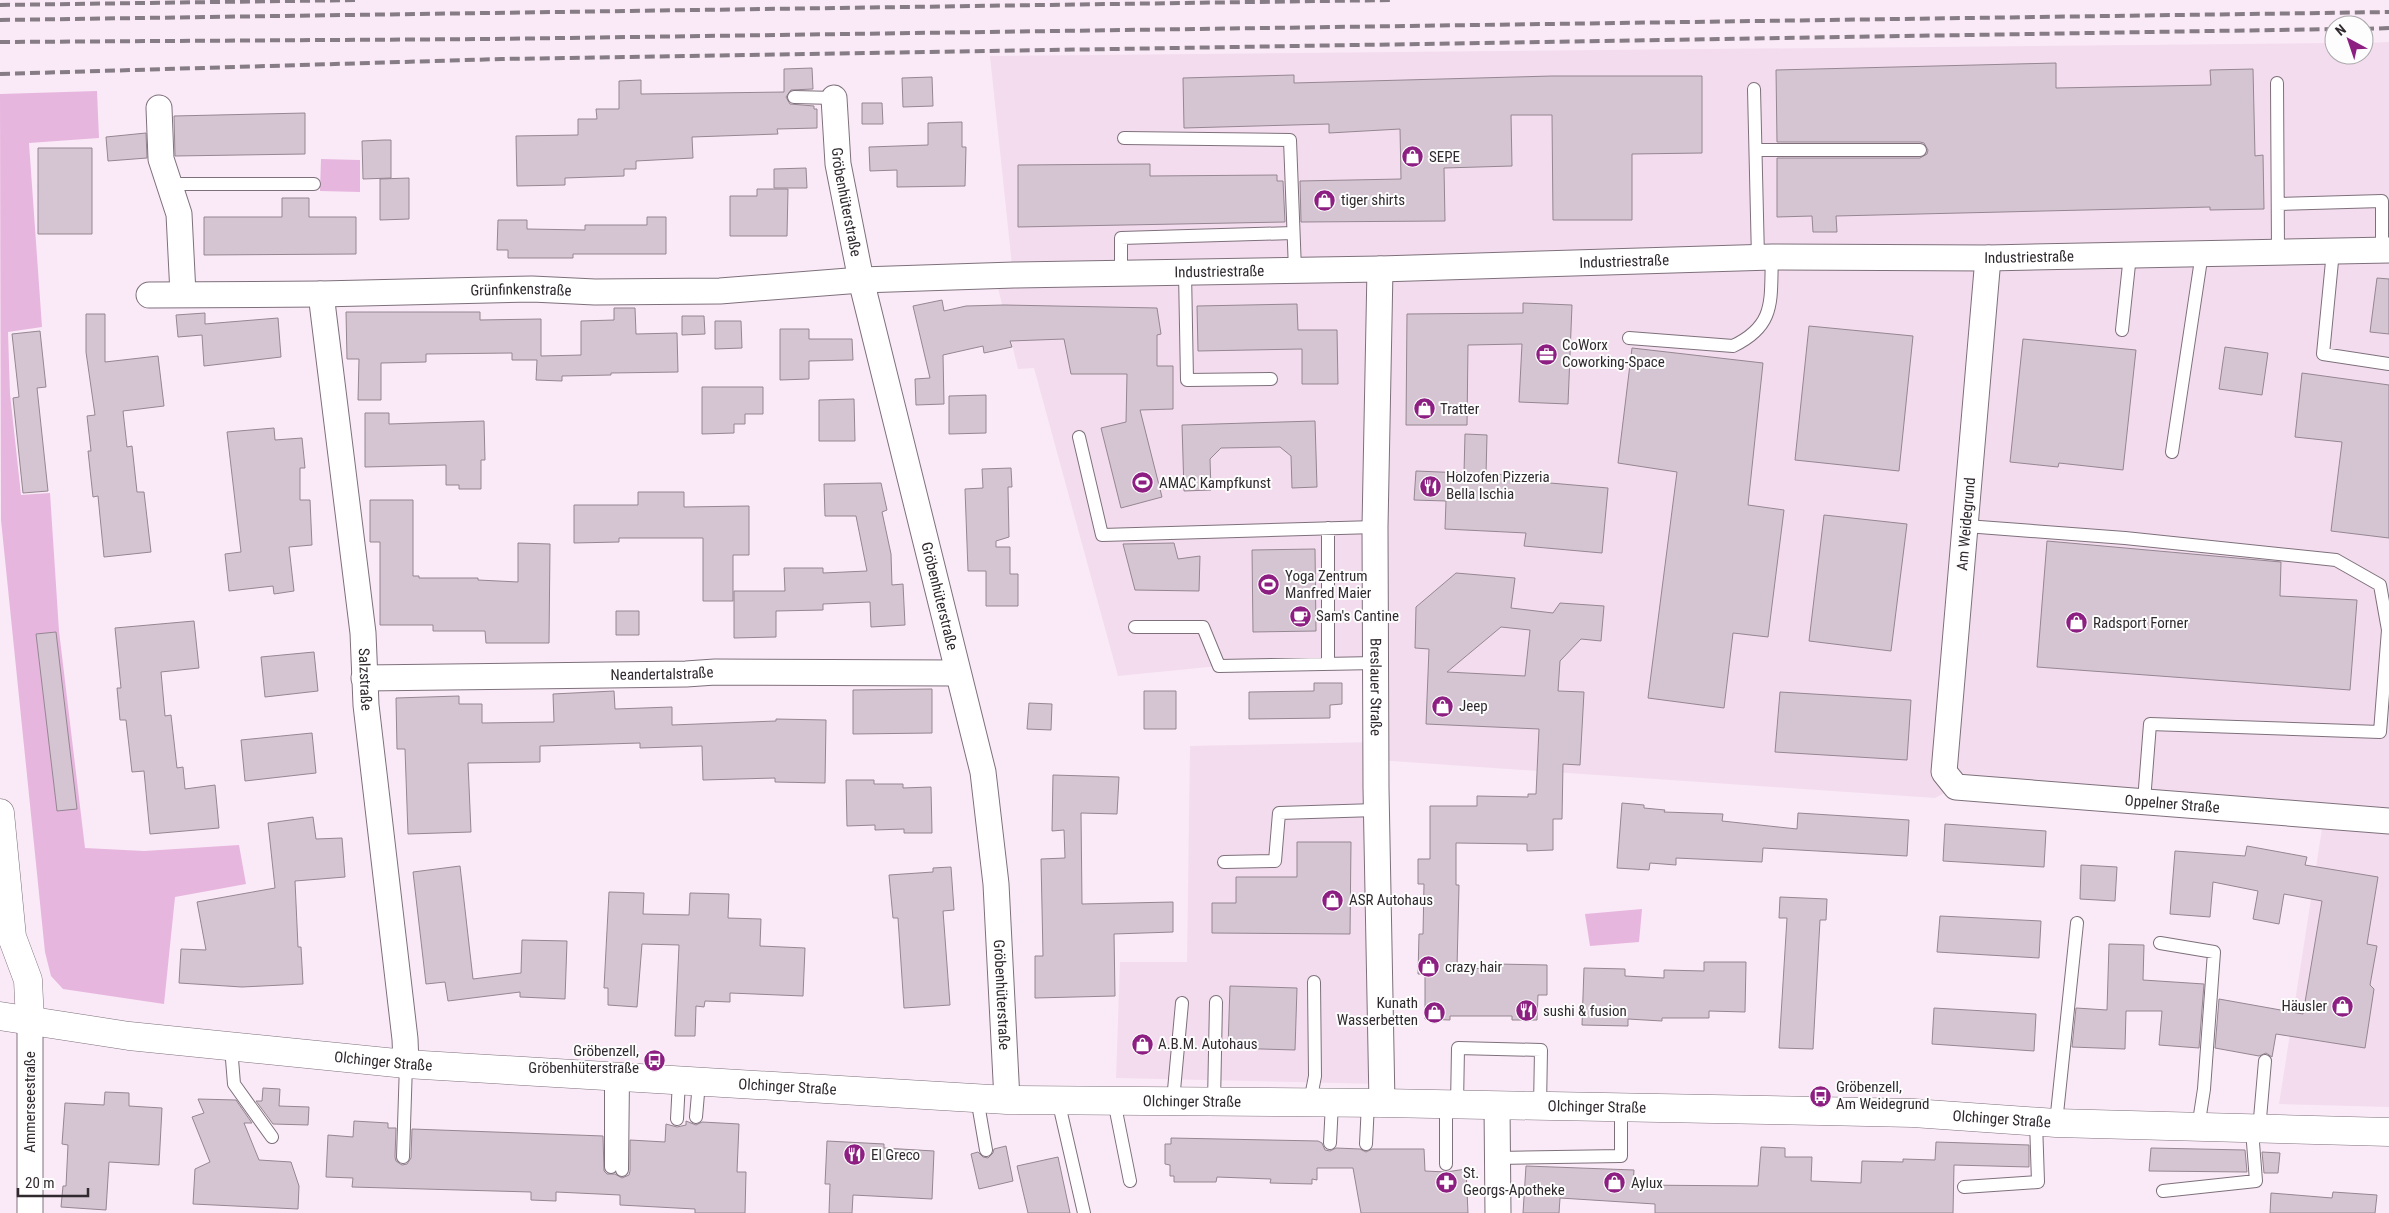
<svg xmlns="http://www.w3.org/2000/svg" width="2389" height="1213" font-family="'Roboto Condensed',sans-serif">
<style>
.built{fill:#f3dcee}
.green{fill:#e7b6de}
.building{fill:#d5c5d2;stroke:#958692;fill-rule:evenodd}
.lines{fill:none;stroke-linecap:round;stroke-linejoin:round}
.lane-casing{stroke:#7e707b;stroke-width:14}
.street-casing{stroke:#7e707b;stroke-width:27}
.secondary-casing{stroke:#7e707b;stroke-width:29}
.lane{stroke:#fff;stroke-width:12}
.street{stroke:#fff;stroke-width:25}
.secondary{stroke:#fff;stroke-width:28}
.rail{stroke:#867c85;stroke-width:4;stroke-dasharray:10 5;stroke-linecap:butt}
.labels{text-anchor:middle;stroke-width:4;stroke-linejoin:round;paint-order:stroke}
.poi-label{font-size:15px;fill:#302a2f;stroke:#fdfdfd;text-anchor:start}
.street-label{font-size:15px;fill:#302a2f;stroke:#fdfdfd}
</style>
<rect width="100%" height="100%" fill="#faeaf7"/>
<path class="built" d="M2389 42V1107L2279 1104 2324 816 1956 787 1935 798 1376 760 1382 1084 1116 1078 1120 962H1187L1190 746 1375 742 1376 664 1219 666 1118 676 1034 368 1018 369 995 276 1013 275 990 56 2334 43V55H2364V43Z"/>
<path class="green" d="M97 91 99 138 29 143 42 327 8 332 10 394 21 495 50 493 59 631 85 848 144 851 239 845 246 884 175 897 164 1004 63 989 51 976 45 952 1 520 0 94Z
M321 159 360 160V192L320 191Z
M1642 909 1639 942 1590 946 1585 914Z"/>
<path class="building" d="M2056 63V88L2211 85 2210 70 2253 69 2255 156 2263 155 2264 209 2210 210V207L1836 216 1837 232H1813L1812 216 1777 217V158H1920L1927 154 1928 150 1924 143 1920 142H1777L1776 70Z
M812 68 813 89 791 90 786 97 790 104 814 106V109H817V128L777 129 778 134 692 137 693 158 636 161V169H624V176L565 178V185L517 186 516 136 578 135V119H597L596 109H619V81L641 80V94L784 92V69Z
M1294 75V83L1552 76H1702V153L1632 154V220H1553L1552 115H1511L1512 166 1444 168 1445 221 1301 222 1300 181 1401 179 1400 129 1329 133V124L1184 128 1183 78Z
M932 77 933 106 903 107 902 78Z
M862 103H882L883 124H862Z
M305 113V154L175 156 174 116Z
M962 122V147H966L965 186 897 187V170L870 171 869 147 928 145V123Z
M146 133 147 158 108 161 106 137Z
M384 140H391V178L363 179 362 141Z
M38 148H92V234H38Z
M1150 164V176L1277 175V181H1283L1285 222 1018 227V165Z
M806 168 807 188H774V169Z
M409 178V219L380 220V179Z
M757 189H788L787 236H730V196H757Z
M282 198H309V217H356V254L204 255V217H282Z
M647 217H666V254H573V258H508V250H497L498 220H527V229L585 230V225H647Z
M2377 278 2389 279V334L2370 332Z
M942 300 944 311 966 306 1004 305 1157 308 1161 334 1157 335V366H1173V409L1140 410 1162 497 1121 508 1101 428 1126 422 1127 374H1071L1064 339 1010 341 1012 347 984 353 983 346 943 355 944 404 916 405 915 379 930 378 913 306Z
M1523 303 1572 305 1568 404 1519 402 1522 344 1468 345 1467 425H1406L1407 314 1523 313Z
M1297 304 1298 330H1337L1338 384H1302V349L1198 351 1197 306Z
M614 308H635L636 334 677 333 678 372 611 373V375L562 376V381L536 380 537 360H512V353L426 354V362L381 363V400H358L359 359H347L346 312H480V320L541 319V356L581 355V321L614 320Z
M205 313V324L278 318 281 357 204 366 202 335 178 337 176 315Z
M86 314H105V362L158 356 164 406 123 411 127 447 132 446 137 492H144L151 552 104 557 98 496 93 497 88 451H91L87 416 95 415 86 352Z
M682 316H704L705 334 682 335Z
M715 321H741L742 348 715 349Z
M1809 326 1913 336 1899 471 1795 460Z
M780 329H809V339H852L853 360 809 361V379L780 380Z
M40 331 46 387 37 388 48 491 23 493 13 398 19 397 12 334Z
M2023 339 2136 350 2123 470 2059 463 2058 467 2010 462Z
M2225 347 2268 353 2262 395 2219 389Z
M1632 348 1763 363 1748 505 1784 510 1768 637 1733 633 1724 708 1648 698 1677 472 1618 463Z
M2302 373 2389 385V538L2331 531 2342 442 2295 437Z
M702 387H763V414H745V424H734V433L702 434Z
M986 395V433L949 434V396Z
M854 399 855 441H819V400Z
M365 413H389V424L484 421 485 460H481V489H459V485H446V465L365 467Z
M1315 421 1317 487 1292 488 1291 456 1280 447 1221 448 1210 459 1211 490 1184 491 1182 425Z
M274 428 275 440 302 438 305 468H300V500H310L312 545 289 547 294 591 274 594 273 586 229 591 225 554 241 552 227 432Z
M1465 434 1487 435 1486 474 1528 476 1527 481 1608 488 1602 553 1524 546 1526 533 1445 529 1446 501 1414 500 1416 471 1464 473Z
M1011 468 1012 487H1008L1009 537 996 541V547H1010V574H1018V606H986V571H968L965 489 983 488 982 469Z
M881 483 887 510 882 512 891 554 892 585 903 584 905 625 871 627 870 602 823 604V610L776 611V637L734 638V591H785L784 568H823V573L867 571 856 516H825L824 484Z
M638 492H684V507L749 506V555H733V601H703V538H619V542L574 543V505H638Z
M370 500H413V576H419V578H478V580L518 582V543L550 544 549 643H486L485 631H433V625H380V542H370Z
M1824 515 1907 524 1891 651 1809 641Z
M2047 541 2281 562 2280 596 2357 600 2350 690 2037 667Z
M1174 543 1178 559 1200 556 1199 591 1135 590 1123 544Z
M1315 549 1316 631 1253 632 1252 550Z
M1456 573 1515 578 1511 608 1553 613 1560 603 1604 606 1601 641 1581 639 1560 661 1558 691 1584 692 1580 765 1563 764 1562 819H1553V850L1527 851V844L1456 843V885H1459L1457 968 1497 969V964L1547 965V995H1538L1537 1020H1512V1016H1450V1020L1425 1019V974H1418L1419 934H1423L1424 884H1418V859H1430V806H1477V796L1528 797V794H1536L1539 729 1426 724 1429 649 1415 648 1416 607ZM1501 627 1530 630 1525 676 1447 672Z
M616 611H639V635H616Z
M194 621 199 668 161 672 165 716 171 715 177 768 183 767 185 789 215 785 219 828 150 834 144 771 132 772 126 720H120L117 688H121L115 628Z
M56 632 77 809 57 811 36 634Z
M314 652 318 691 265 697 261 657Z
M1314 683H1342V704L1330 705V718L1249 719V692L1314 691Z
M932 689V733L853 734V690Z
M614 691 615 709 672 707V725L776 721V719L826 720 825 783 775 782V778L703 780 702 746 640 748V743L540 746V762L468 763 471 832 408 834 405 749H397L396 698 459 696V704H482V723L554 722 553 694Z
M1144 691H1176V729H1144Z
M1780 692 1911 700 1907 760 1775 752Z
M1029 703 1052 704 1051 730 1027 729Z
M312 733 316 773 245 781 241 740Z
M1053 775 1119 777 1117 814 1081 813 1082 904 1173 902V932L1114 934 1115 996 1035 998V956H1043L1041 859 1065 858 1064 830 1052 831Z
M846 780H874V784H903V788L931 787 932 833H904V829L875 830V825L847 826Z
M1622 803 1644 805V808L1665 810 1664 812 1723 814 1722 821 1797 829 1798 813 1909 820 1907 856 1763 848 1762 862 1676 858V865L1650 863 1649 870 1617 868Z
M313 817 316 839 342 838 345 877 295 881 298 947H301L303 984 242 987 179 983 181 949 206 950 197 902 275 888 268 823Z
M1945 824 2046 831 2044 867 1943 861Z
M1297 842H1351L1350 934 1212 933V903H1236V877H1297Z
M2247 846 2307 857 2305 865 2378 877 2367 944 2377 946 2370 985 2374 989 2365 1048 2276 1034 2272 1057 2266 1053 2259 1056 2215 1048 2219 999 2303 1014 2322 901 2284 894 2279 924 2253 919 2258 891 2213 882 2210 917 2170 914 2175 851 2245 856Z
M2081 865 2117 867 2115 901 2080 899Z
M460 866 473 979 521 973 522 940 567 941 565 999 520 997V992L448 1001 445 982 426 984 413 872Z
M951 867 954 910 943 911 950 1005 904 1008 898 918H893L889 875 933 872V868Z
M609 892 644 893 643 914 689 915 690 893 729 894 728 918 761 919 760 946 805 948 803 996 730 993V1002L705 1001 704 1007 696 1006 695 1036H675L679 945 642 944 637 1007 608 1005V988H604Z
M1780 897 1827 899 1826 920H1820L1813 1049 1779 1048 1787 918H1779Z
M1940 916 2041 921 2039 958 1937 952Z
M2109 944 2144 945 2143 980 2204 984 2199 1048 2159 1045 2162 1011H2126L2125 1049 2072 1047 2076 1008 2107 1010Z
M1704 962H1746L1745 1012 1709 1011V1018H1662V1021L1628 1019V1026L1582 1025 1584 968 1625 969V976L1664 978V970L1704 971Z
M1230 986 1297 988 1295 1050 1228 1048Z
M1934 1008 2036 1014 2034 1051 1932 1044Z
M263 1088 280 1089 279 1106 309 1107 308 1125 273 1124 256 1101H262Z
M105 1092 129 1093V1106L162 1108 159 1165 109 1162 106 1210 61 1207 63 1186H66L68 1145 62 1144 65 1103 104 1105Z
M198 1099 236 1100 252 1123H244L259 1160 291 1162 299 1186 298 1209 193 1204 195 1169 210 1162 192 1117 204 1113Z
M354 1121 388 1123V1128H396L395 1157 396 1161 402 1165 407 1164 411 1158 412 1129 603 1136 604 1171 607 1174H615L622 1178 629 1175 630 1171V1140L665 1142 666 1124 677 1127 686 1125V1121L696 1125 702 1122 739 1124 737 1172H746L745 1213H695V1209L620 1205V1195L556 1192V1201L531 1200V1192L352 1187 353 1178 326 1177 328 1135 353 1137Z
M1171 1138 1318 1141 1322 1143 1325 1150 1330 1151 1336 1148 1360 1149 1366 1152 1372 1149H1424L1425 1171 1446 1172 1466 1169 1468 1213H1361L1353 1168H1317V1180L1312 1179V1184L1270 1183 1271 1179 1217 1177 1216 1182H1174V1176H1170V1165L1165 1164V1144H1171Z
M827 1141 884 1144V1148L934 1151 932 1199 853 1195 852 1213H829L830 1184H825Z
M1936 1142 2029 1145V1167L1954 1165 1953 1213H1655V1204L1560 1198 1559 1213H1523L1526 1166 1634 1170 1633 1185 1758 1186 1761 1147 1785 1148V1157H1812L1811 1181 1861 1183 1862 1161 1903 1162V1159L1935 1160Z
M1006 1146 1013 1181 979 1189 971 1154 978 1152 983 1157 988 1158 993 1153 994 1149Z
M2151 1148 2245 1150 2247 1172 2149 1171Z
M2262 1152 2280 1153 2278 1173H2264Z
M1058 1157 1070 1213H1028L1017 1166Z
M2333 1192 2377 1195 2375 1213H2270L2271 1193 2332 1198Z"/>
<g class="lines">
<defs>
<path id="lane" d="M2277 83 2278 251
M1754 89 1758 258
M794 97 834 98
M1124 138 1290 140 1295 270
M1756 150H1920
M169 184H314
M2278 204 2382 201V250
M2333 251 2323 354 2389 364
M1185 272 1187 380 1271 379
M1121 273V238L1293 233
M2122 330 2130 255
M1629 338 1733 346C1777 325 1770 299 1772 257
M1079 437 1102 535 1375 527
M2172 452 2202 253
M1966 526 2125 538 2336 560 2380 585 2388 630 2380 732 2150 724 2144 801
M1135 627H1203L1219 666 1376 663
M1328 664V528
M1224 862 1275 861 1279 813 1376 810
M2160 943 2214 952 2204 1089 2198 1128
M231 1047 234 1084 272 1137
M977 1098 986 1150
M1058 1100 1084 1213
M1114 1101 1130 1181
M1173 1101 1182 1003
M1214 1102 1216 1002
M1310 1102 1315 1076 1314 982
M1446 1104V1164
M1457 1105 1458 1048 1541 1050 1540 1107
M696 1117 699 1082
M677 1119 679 1081
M2056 1123 2077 923
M2259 1130 2265 1061
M1330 1143 1332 1103
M1366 1144 1368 1103
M403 1157 406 1064
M1497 1158 1621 1156V1108
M611 1167V1076
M622 1170 623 1077
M1964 1187 2038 1182 2036 1122
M2163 1191 2256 1181 2252 1130"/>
<g id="street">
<path id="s1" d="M834 98 838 164 861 280 983 772 996 884 1007 1100"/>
<path d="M159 108 161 159 179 214 183 294"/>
<path id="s2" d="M1988 258 1944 772 1956 787 2389 821"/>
<path id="s3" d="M1380 269 1375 527 1376 788 1382 1103"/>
<path id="s4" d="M321 294 363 633 366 705 405 1039 406 1064"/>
<path id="s5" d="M149 295 321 294 532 289 595 292 720 291 861 280 1014 275 1380 269 1772 257 1988 258 2389 250"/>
<path id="s6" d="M364 678 686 674 715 672 957 673"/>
<path d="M1497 1106 1498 1213"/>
<path d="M30 1213V1021"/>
</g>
<g id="secondary">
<path d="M0 813 12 937 28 980 30 1021"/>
<path id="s7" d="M0 1016 129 1036 406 1064 1007 1100 1382 1103 1820 1111 1913 1113 2056 1123 2389 1132"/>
</g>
</defs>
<use href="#lane" class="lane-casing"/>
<use href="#street" class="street-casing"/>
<use href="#secondary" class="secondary-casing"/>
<use href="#lane" class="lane"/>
<use href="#street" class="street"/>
<use href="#secondary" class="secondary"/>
<path class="rail" d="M0 5 358 0
M0 20 1391 0
M2364 29 2389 28
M0 42 493 39 2389 12
M0 74 502 59 2334 29"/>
</g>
<defs>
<symbol id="shop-disc" viewBox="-11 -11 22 22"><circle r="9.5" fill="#8d1f82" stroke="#fdfdfd"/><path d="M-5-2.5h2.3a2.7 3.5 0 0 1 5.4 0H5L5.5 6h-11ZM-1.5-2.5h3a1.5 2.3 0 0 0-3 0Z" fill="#fff"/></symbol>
<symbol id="office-disc" viewBox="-11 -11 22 22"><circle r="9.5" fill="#8d1f82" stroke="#fdfdfd"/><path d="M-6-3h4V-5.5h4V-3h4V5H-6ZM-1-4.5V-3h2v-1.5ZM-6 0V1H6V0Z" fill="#fff"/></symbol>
<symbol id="stadium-disc" viewBox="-11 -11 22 22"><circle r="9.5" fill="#8d1f82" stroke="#fdfdfd"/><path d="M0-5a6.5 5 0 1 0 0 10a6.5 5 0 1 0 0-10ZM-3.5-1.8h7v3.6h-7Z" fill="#fff"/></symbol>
<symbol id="restaurant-disc" viewBox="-11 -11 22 22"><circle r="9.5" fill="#8d1f82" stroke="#fdfdfd"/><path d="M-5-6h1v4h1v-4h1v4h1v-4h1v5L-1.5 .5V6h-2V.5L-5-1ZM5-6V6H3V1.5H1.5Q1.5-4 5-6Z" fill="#fff"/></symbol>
<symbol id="cafe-disc" viewBox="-11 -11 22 22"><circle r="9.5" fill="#8d1f82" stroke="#fdfdfd"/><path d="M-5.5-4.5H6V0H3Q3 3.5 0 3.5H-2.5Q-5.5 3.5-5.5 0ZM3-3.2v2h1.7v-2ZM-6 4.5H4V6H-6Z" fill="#fff"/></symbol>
<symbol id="bus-disc" viewBox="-11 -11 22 22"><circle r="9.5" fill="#8d1f82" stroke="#fdfdfd"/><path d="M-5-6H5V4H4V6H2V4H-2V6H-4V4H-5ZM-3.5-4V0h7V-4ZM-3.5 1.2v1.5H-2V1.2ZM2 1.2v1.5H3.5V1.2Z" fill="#fff"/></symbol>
<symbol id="pharmacy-disc" viewBox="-11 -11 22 22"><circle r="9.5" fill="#8d1f82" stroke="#fdfdfd"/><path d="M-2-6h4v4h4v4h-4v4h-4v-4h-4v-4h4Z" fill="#fff"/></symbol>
</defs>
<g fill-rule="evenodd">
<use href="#shop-disc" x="1400" y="144" width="25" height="25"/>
<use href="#shop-disc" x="1312" y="188" width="25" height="25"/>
<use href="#office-disc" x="1534" y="342" width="25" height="25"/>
<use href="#shop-disc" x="1412" y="396" width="25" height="25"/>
<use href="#stadium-disc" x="1130" y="470" width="25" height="25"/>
<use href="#restaurant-disc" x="1418" y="474" width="25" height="25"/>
<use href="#stadium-disc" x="1256" y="572" width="25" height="25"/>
<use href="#cafe-disc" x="1288" y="604" width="25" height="25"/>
<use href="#shop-disc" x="2064" y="610" width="25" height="25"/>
<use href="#shop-disc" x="1430" y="694" width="25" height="25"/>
<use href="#shop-disc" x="1320" y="888" width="25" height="25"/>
<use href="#shop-disc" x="1416" y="954" width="25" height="25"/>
<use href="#shop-disc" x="2330" y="994" width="25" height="25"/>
<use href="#restaurant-disc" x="1514" y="998" width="25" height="25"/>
<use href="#shop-disc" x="1422" y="1000" width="25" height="25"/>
<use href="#shop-disc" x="1130" y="1032" width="25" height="25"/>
<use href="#bus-disc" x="642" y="1048" width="25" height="25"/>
<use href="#bus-disc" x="1808" y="1084" width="25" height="25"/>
<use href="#restaurant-disc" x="842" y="1142" width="25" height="25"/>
<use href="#pharmacy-disc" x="1434" y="1170" width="25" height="25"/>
<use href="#shop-disc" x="1602" y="1170" width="25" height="25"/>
</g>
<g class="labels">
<g class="poi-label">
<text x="1429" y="162">SEPE</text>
<text x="1341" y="205">tiger shirts</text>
<text x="1562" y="350">CoWorx<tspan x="1562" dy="17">Coworking-Space</tspan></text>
<text x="1440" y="414">Tratter</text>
<text x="1446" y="482">Holzofen Pizzeria<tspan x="1446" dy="17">Bella Ischia</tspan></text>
<text x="1159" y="488">AMAC Kampfkunst</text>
<text x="1285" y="581">Yoga Zentrum<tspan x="1285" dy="17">Manfred Maier</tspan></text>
<text x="1316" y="621">Sam's Cantine</text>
<text x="2093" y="628">Radsport Forner</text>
<text x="1459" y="711">Jeep</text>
<text x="1349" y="905">ASR Autohaus</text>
<text x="1445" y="972">crazy hair</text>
<text x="1418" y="1008" text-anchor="end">Kunath<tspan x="1418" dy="17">Wasserbetten</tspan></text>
<text x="2327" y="1011" text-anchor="end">Häusler</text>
<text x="1543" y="1016">sushi &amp; fusion</text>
<text x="1158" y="1049">A.B.M. Autohaus</text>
<text x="639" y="1056" text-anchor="end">Gröbenzell,<tspan x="639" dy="17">Gröbenhüterstraße</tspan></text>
<text x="1836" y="1092">Gröbenzell,<tspan x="1836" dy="17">Am Weidegrund</tspan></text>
<text x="871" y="1160">El Greco</text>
<text x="1463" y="1178">St.<tspan x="1463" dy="17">Georgs-Apotheke</tspan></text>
<text x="1631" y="1188">Aylux</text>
</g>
<g class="street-label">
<text dy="5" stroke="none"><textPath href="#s1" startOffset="105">Gröbenhüterstraße</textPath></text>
<text dy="5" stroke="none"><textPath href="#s5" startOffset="1881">Industriestraße</textPath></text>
<text dy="5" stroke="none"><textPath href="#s5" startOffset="1476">Industriestraße</textPath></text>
<text dy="5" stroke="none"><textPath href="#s5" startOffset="1071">Industriestraße</textPath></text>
<text dy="5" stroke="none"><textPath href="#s5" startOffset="372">Grünfinkenstraße</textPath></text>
<text transform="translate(1966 524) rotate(-85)" y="5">Am Weidegrund</text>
<text dy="5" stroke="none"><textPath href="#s1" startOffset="510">Gröbenhüterstraße</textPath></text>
<text dy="5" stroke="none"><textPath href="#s6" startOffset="298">Neandertalstraße</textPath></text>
<text dy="5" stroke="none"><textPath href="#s4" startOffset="388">Salzstraße</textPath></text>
<text dy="5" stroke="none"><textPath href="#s3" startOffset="418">Breslauer Straße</textPath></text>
<text dy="5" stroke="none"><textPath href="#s2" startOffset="752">Oppelner Straße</textPath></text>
<text dy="5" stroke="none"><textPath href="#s1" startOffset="915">Gröbenhüterstraße</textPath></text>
<text dy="5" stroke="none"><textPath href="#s7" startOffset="386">Olchinger Straße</textPath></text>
<text dy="5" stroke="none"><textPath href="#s7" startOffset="791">Olchinger Straße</textPath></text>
<text dy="5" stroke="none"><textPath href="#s7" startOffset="1196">Olchinger Straße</textPath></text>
<text transform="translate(30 1102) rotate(-90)" y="5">Ammerseestraße</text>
<text dy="5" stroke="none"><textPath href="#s7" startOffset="1601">Olchinger Straße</textPath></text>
<text dy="5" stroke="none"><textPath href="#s7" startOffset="2006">Olchinger Straße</textPath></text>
</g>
</g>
<g transform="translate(2349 40) rotate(320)"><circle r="24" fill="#fdfdfd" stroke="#aba9ab"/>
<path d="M0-4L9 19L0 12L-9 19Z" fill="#8d1f82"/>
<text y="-8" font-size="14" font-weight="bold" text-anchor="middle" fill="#302a2f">N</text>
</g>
<path d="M18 1188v8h70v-8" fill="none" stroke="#302a2f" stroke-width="2.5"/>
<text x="25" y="1188" font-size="15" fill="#302a2f" stroke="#fdfdfd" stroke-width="4" paint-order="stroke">20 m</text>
</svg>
